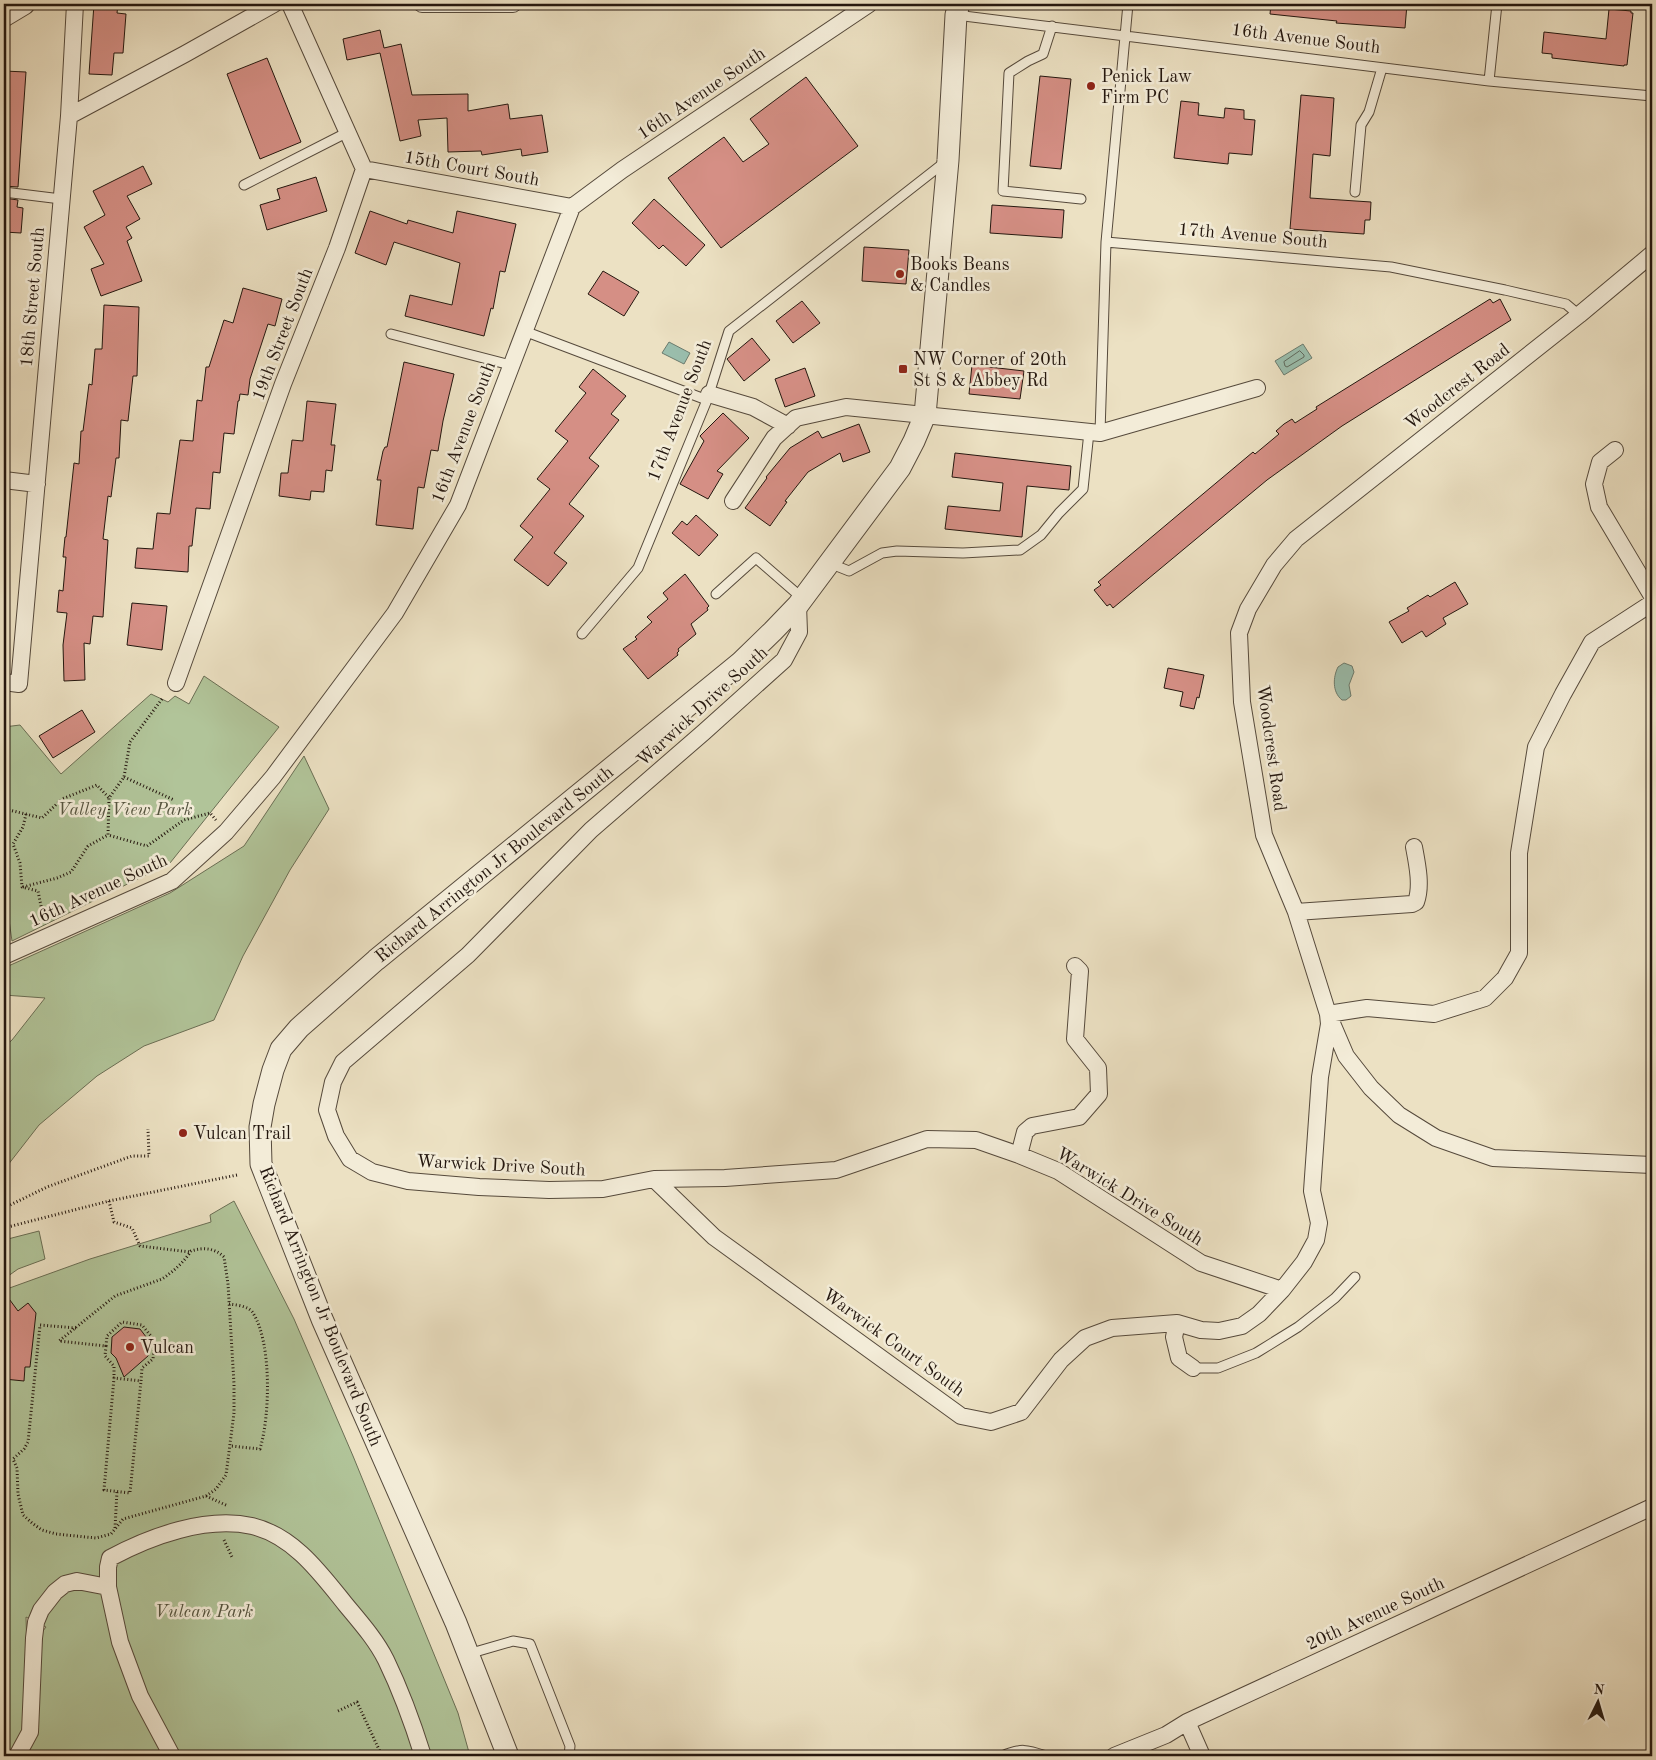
<svg xmlns="http://www.w3.org/2000/svg" width="1656" height="1760" font-family="'Old Standard TT',serif">
<style>
.green{fill:#b1c499;stroke:#6a6e54;fill-rule:evenodd}
.water{fill:#9abead;stroke:#6b7b6e}
.lines{fill:none;stroke-linecap:round;stroke-linejoin:round}
.shore{stroke:#5f6a5e;stroke-width:1}
.building{fill:#d58f85;stroke:#24170f}
.service-casing{stroke:#564a3c;stroke-width:11}
.minor-casing{stroke:#564a3c;stroke-width:18}
.tertiary-casing{stroke:#564a3c;stroke-width:23}
.path{stroke:#24170f;stroke-width:3;stroke-dasharray:1 2.5;stroke-linecap:butt}
.service{stroke:#f3ecd8;stroke-width:9}
.minor{stroke:#f3ecd8;stroke-width:16}
.tertiary{stroke:#f3ecd8;stroke-width:21}
.poi-dot{fill:#8f2418;stroke:#f3ecd8;stroke-width:2}
.labels{text-anchor:middle;stroke-width:5;stroke-linejoin:round;paint-order:stroke}
.street-label{font-size:18px;fill:#24170f;stroke:#f3ecd8}
.poi-label{font-size:18px;fill:#24170f;stroke:#f3ecd8;text-anchor:start}
.park-label{font-size:18px;font-style:italic;fill:#55543f;stroke:#f3ecd8}
</style>
<rect width="100%" height="100%" fill="#ece1c3"/>
<filter id="stains"><feTurbulence type="fractalNoise" baseFrequency=".004" numOctaves="4"/><feColorMatrix values="0 0 0 0 .2 0 0 0 0 .09 0 0 0 0 .02 0 0 0 .5 -.17"/></filter>
<radialGradient id="worn" r=".72"><stop offset=".6" stop-color="#630" stop-opacity="0"/><stop offset="1" stop-color="#630" stop-opacity=".3"/></radialGradient>
<path class="green" d="M204 676 279 727 170 863 12 941 4 885V727L20 725 61 774 151 694 168 702 175 696 189 704Z
M304 756 329 809 290 870 243 956 214 1020 144 1046 97 1076 39 1125 4 1170V1047L12 1040 45 998 4 995V968L170 893 244 846Z
M234 1201 294 1319 353 1456 458 1713 470 1756H440V1755V1756H4V1290L90 1259 211 1222 210 1215ZM26 1617 46 1627 27 1651Z
M39 1231 45 1259 18 1269 4 1279V1240Z"/>
<path class="water" d="M669 342 690 353 684 364 662 353Z
M1303 344 1312 358 1284 375 1275 361Z
M1344 663 1352 666 1354 672 1349 685 1351 696 1346 700H1342C1332 692 1333 677 1338 667Z"/>
<g class="lines">
<path class="shore" d="M1300 351 1304 355V357L1287 367 1285 366 1284 362Z"/>
</g>
<path class="building" d="M94 4H118L117 13 126 14 123 53H114L112 75 89 74Z
M1271 4H1407L1405 28 1336 23 1337 21 1270 14Z
M1609 9 1631 11V13H1633L1627 65H1624V66L1552 58V54L1542 53 1544 32 1606 39Z
M380 30 384 48 401 44 412 95 468 94V111L508 104 510 119 542 115 548 152 522 156 521 149 482 155 481 151 448 152 447 118 418 120 421 136 400 141 380 53 347 60 343 39Z
M267 58 301 142 260 159 227 74Z
M4 71 26 72 18 187 4 186Z
M1040 76 1071 79 1061 169 1030 166Z
M806 77 858 146 721 248 668 178 724 137 743 162 769 144 750 119Z
M1301 95 1334 98 1330 156 1313 154 1310 198 1371 202 1370 220H1365L1364 234 1290 229Z
M1181 101 1199 103 1198 115 1224 118 1225 108 1244 110V119L1255 120 1252 155 1229 153 1228 164 1174 158Z
M143 166 152 184 127 196 140 219 126 227 132 238 127 241 142 281 101 296 91 269 104 264 84 227 105 215 93 191Z
M316 177 327 211 267 230 260 205 280 199 277 189Z
M4 198 18 200 17 207 23 208 21 233 4 232Z
M654 199 705 245 686 266 663 245 659 249 632 223Z
M992 205 1064 210 1062 238 990 233Z
M370 211 407 224 408 220 453 233 457 211 516 224 505 272 500 271 493 309 491 308 484 336 405 316 410 295 452 305 460 263 394 242 386 265 355 253Z
M864 247 909 250 906 284 862 281Z
M603 271 639 292 624 316 588 294Z
M243 288 282 299 275 326 268 324 250 379 248 395 240 394 239 401H238L234 434 224 433 220 473 213 472 210 509 196 508 192 546H189L188 572 135 568 137 548 153 549 157 513 170 514 180 440 193 441 197 400 202 401 206 367H209L224 320 233 323Z
M1490 299 1493 303 1500 299 1511 320 1342 426 1267 480 1113 608 1110 604 1107 606 1094 590 1101 585 1098 582 1253 452 1255 454 1279 434 1276 431 1284 424 1292 419 1295 423 1317 409 1316 407Z
M802 301 820 323 793 343 776 321Z
M104 305 139 307 137 376H133L128 421 121 420 119 458H116L111 497 108 496 103 539 108 540 103 617 93 616 90 644 84 643 85 680 64 681 63 645 67 613 57 612 59 590 63 591 66 557H63L65 537H66L74 463 79 464 81 431H83L89 384 92 385 95 349H102Z
M752 338 770 360 744 381 727 359Z
M404 362 454 374 443 421 438 451 431 450 424 488 418 487 413 529 376 525 381 480H377L383 451 385 447H387Z
M972 365 1024 371 1020 399 969 394Z
M805 368 815 396 785 407 775 379Z
M593 369 626 396 611 414 619 420 589 458 599 466 569 504 584 516 554 553 567 563 548 586 514 560 533 537 520 526 550 489 537 479 568 441 555 431 586 393 579 387Z
M307 401 336 404 331 445H335L332 471 326 470 324 492 311 491 310 500 279 496 281 473H288L292 440 303 441Z
M723 413 749 438 717 471 723 474 708 499 680 484 704 441 700 436Z
M859 424 870 452 843 462 840 453 808 472 785 501 787 502 770 526 745 508 767 478 766 477 790 448 818 431 822 438Z
M955 453 1071 466 1069 490 1027 486 1022 537 945 529 948 506 1000 511 1003 483 952 477Z
M696 515 718 535 699 556 672 533 682 521 687 525Z
M685 574 709 606 707 608 708 610 691 624 696 634 678 649 679 651 677 653 678 655 648 679 623 649 637 639 635 637 652 622 647 617 668 599 663 593Z
M1455 582 1468 604 1443 618 1446 624 1426 637 1422 631 1402 643 1389 622 1409 611 1407 608 1428 595 1430 597Z
M132 603 167 606 162 650 127 645Z
M1168 668 1204 675 1199 698 1197 697 1194 709 1180 706 1183 692 1164 688Z
M82 710 95 732 53 758 39 736Z
M4 1292 18 1311 28 1303 36 1313 30 1367H25L24 1381 4 1379Z
M124 1327 140 1329 150 1342 148 1356 124 1377 116 1358 111 1353 112 1337Z"/>
<g class="lines">
<defs>
<path id="service" d="M956 15 1489 81 1652 96
M1052 26 1043 54 1028 61 1009 73 1003 191 1081 199
M1489 81 1497 4
M244 185 348 132
M4 192 61 199
M1355 192 1361 125 1369 112 1382 68
M1106 242 1391 267 1505 290 1566 304 1579 315
M524 331 707 400
M391 334 510 365
M1100 433 1106 242 1128 4
M829 563 849 571 882 553 897 551 963 553 1020 550 1041 535 1059 513 1083 489 1089 432
M716 594 756 558 802 598
M582 634 638 568 707 400 729 331 945 162
M1193 1368H1218L1256 1353 1298 1327 1335 1298 1355 1277
M468 1654 513 1641 530 1644 570 1746 569 1756
M1002 1756C1021 1748 1026 1749 1046 1756"/>
<path id="minor" d="M422 4H513
M69 116 185 54 274 4
M364 169 572 207
M709 394 753 407 788 426
M1615 450 1600 462 1594 484 1599 507 1652 596
M4 480 37 484
M733 501 774 438 796 418 846 407 1100 433 1257 388
M1652 603 1592 642 1563 694 1536 747 1519 853V953L1505 978 1485 998 1434 1014 1367 1008 1328 1014 1346 1056 1371 1088 1399 1115 1436 1138 1493 1158 1652 1165
M798 605 799 632 784 660 704 732 591 830 468 955 343 1062 333 1082 327 1110 336 1136 350 1159 372 1172 408 1181 479 1187 549 1190 603 1189 654 1179 725 1178 836 1170 927 1139 976 1140 1019 1155 1058 1171 1201 1263 1282 1290
M4 682 19 684 69 116 75 4
M176 683 283 384 337 248 364 169 290 4
M1296 912 1412 904 1416 902C1422 886 1417 863 1414 847
M4 956 172 881 226 832 273 777 395 613 458 505 572 207 622 170 869 4
M1019 1155 1025 1132 1032 1126 1079 1117 1099 1094 1098 1068 1075 1039 1080 971 1075 966
M654 1179 714 1237 961 1416 991 1422 1021 1412 1061 1360 1085 1338 1112 1328 1177 1323 1201 1330 1219 1331 1242 1326 1259 1314 1282 1290 1304 1262 1316 1240 1319 1223 1312 1191 1320 1077 1329 1024 1328 1014 1296 912 1264 835 1242 702 1239 633 1248 609 1274 565 1296 539 1579 315 1652 254
M1177 1323 1174 1337 1179 1358 1193 1368
M1187 1722 1202 1756
M17 1756 30 1732 34 1638 36 1622 41 1610 55 1592 65 1584 77 1581 108 1587
M172 1756 140 1696 120 1642 108 1587V1567L110 1558C151 1536 206 1516 252 1526 294 1536 321 1574 346 1605 361 1623 376 1640 386 1660 401 1691 413 1724 423 1756
M1114 1756 1166 1735 1187 1722 1652 1507"/>
<path id="tertiary" d="M4 16 24 4
M508 1756 456 1623 322 1319 261 1164 260 1127 264 1104 273 1070 281 1049 299 1028 376 960 740 663 773 631 798 605 900 468 914 441 925 415 948 160 956 15 959 4"/>
</defs>
<use href="#service" class="service-casing"/>
<use href="#minor" class="minor-casing"/>
<use href="#tertiary" class="tertiary-casing"/>
<path class="path" d="M162 699 130 742 124 777 109 798 108 835 147 846 184 820 210 813 216 820
M4 774 7 697
M4 775 9 810 42 818 62 799 97 785 109 798
M124 777 174 800
M26 814 23 827 13 844 20 863 22 887 38 891 44 921
M23 887 57 878 71 872 88 846 108 835
M109 1201 114 1222 132 1228 140 1246 190 1252
M4 1208 47 1187 132 1156H149L148 1129
M4 1228 109 1201 237 1175
M229 1304C237 1305 249 1306 253 1313 272 1343 270 1416 260 1449L231 1446
M76 1328 40 1325 28 1442 24 1449 13 1459 17 1468 18 1494 23 1515 32 1523 42 1530 56 1534 96 1538 111 1534 123 1519 206 1496 216 1489 226 1475 234 1413V1384L228 1284 224 1257C215 1248 203 1247 191 1251 184 1262 174 1271 162 1279L115 1296 59 1341 106 1346 107 1336 122 1322 142 1325 155 1341 153 1359 142 1368 141 1381 114 1378 104 1490 130 1493 141 1381
M106 1346 105 1356 114 1366V1378
M206 1496 228 1506
M115 1528 117 1491
M224 1540 232 1557
M338 1711 357 1702 382 1756"/>
<use href="#service" class="service"/>
<use href="#minor" class="minor"/>
<use href="#tertiary" class="tertiary"/>
</g>
<g class="poi-dot">
<circle cx="1091" cy="86" r="5"/>
<circle cx="900" cy="274" r="5"/>
<rect x="898" y="364" width="10" height="10" rx="2.5"/>
<circle cx="183" cy="1133" r="5"/>
<circle cx="130" cy="1347" r="5"/>
</g>
<g class="labels">
<g class="street-label">
<text transform="translate(1306 38) rotate(7)" y="6">16th Avenue South</text>
<text transform="translate(701 93) rotate(-34)" y="6">16th Avenue South</text>
<text transform="translate(472 168) rotate(10)" y="6">15th Court South</text>
<text transform="translate(1253 235) rotate(5)" y="6">17th Avenue South</text>
<text transform="translate(32 297) rotate(-85)" y="6">18th Street South</text>
<text transform="translate(282 334) rotate(-69)" y="6">19th Street South</text>
<text transform="translate(1457 386) rotate(-38)" y="6">Woodcrest Road</text>
<text transform="translate(679 410) rotate(-69)" y="6">17th Avenue South</text>
<text transform="translate(463 432) rotate(-69)" y="6">16th Avenue South</text>
<text transform="translate(702 706) rotate(-42)" y="6">Warwick Drive South</text>
<text transform="translate(1272 748) rotate(82)" y="6">Woodcrest Road</text>
<text transform="translate(494 864) rotate(-39)" y="6">Richard Arrington Jr Boulevard South</text>
<text transform="translate(98 890) rotate(-25)" y="6">16th Avenue South</text>
<text transform="translate(501 1165) rotate(3)" y="6">Warwick Drive South</text>
<text transform="translate(1130 1196) rotate(32)" y="6">Warwick Drive South</text>
<text transform="translate(321 1306) rotate(68)" y="6">Richard Arrington Jr Boulevard South</text>
<text transform="translate(894 1342) rotate(36)" y="6">Warwick Court South</text>
<text transform="translate(1375 1613) rotate(-25)" y="6">20th Avenue South</text>
</g>
<g class="poi-label">
<text x="1101" y="82">Penick Law<tspan x="1101" dy="21">Firm PC</tspan></text>
<text x="910" y="270">Books Beans<tspan x="910" dy="21">&amp; Candles</tspan></text>
<text x="913" y="365">NW Corner of 20th<tspan x="913" dy="21">St S &amp; Abbey Rd</tspan></text>
<text x="193" y="1139">Vulcan Trail</text>
<text x="140" y="1353">Vulcan</text>
</g>
<g class="park-label">
<text x="125" y="815">Valley View Park</text>
<text x="204" y="1617">Vulcan Park</text>
</g>
</g>
<rect width="1656" height="1760" fill="none" stroke="#ece1c3" stroke-width="20"/>
<rect x="5" y="5" width="1646" height="1750" fill="none" stroke="#24170f" stroke-width="2.5"/>
<rect x="10" y="10" width="1636" height="1740" fill="none" stroke="#24170f"/>
<g transform="translate(1598 1702) rotate(5)" stroke="#f3ecd8" stroke-width="4" paint-order="stroke">
<path d="M0-4L9 19L0 12L-9 19Z" fill="#24170f"/>
<text y="-8" font-size="14" font-weight="bold" text-anchor="middle" fill="#24170f">N</text>
</g>
<rect width="100%" height="100%" filter="url(#stains)"/>
<rect width="100%" height="100%" fill="url(#worn)"/>
</svg>
